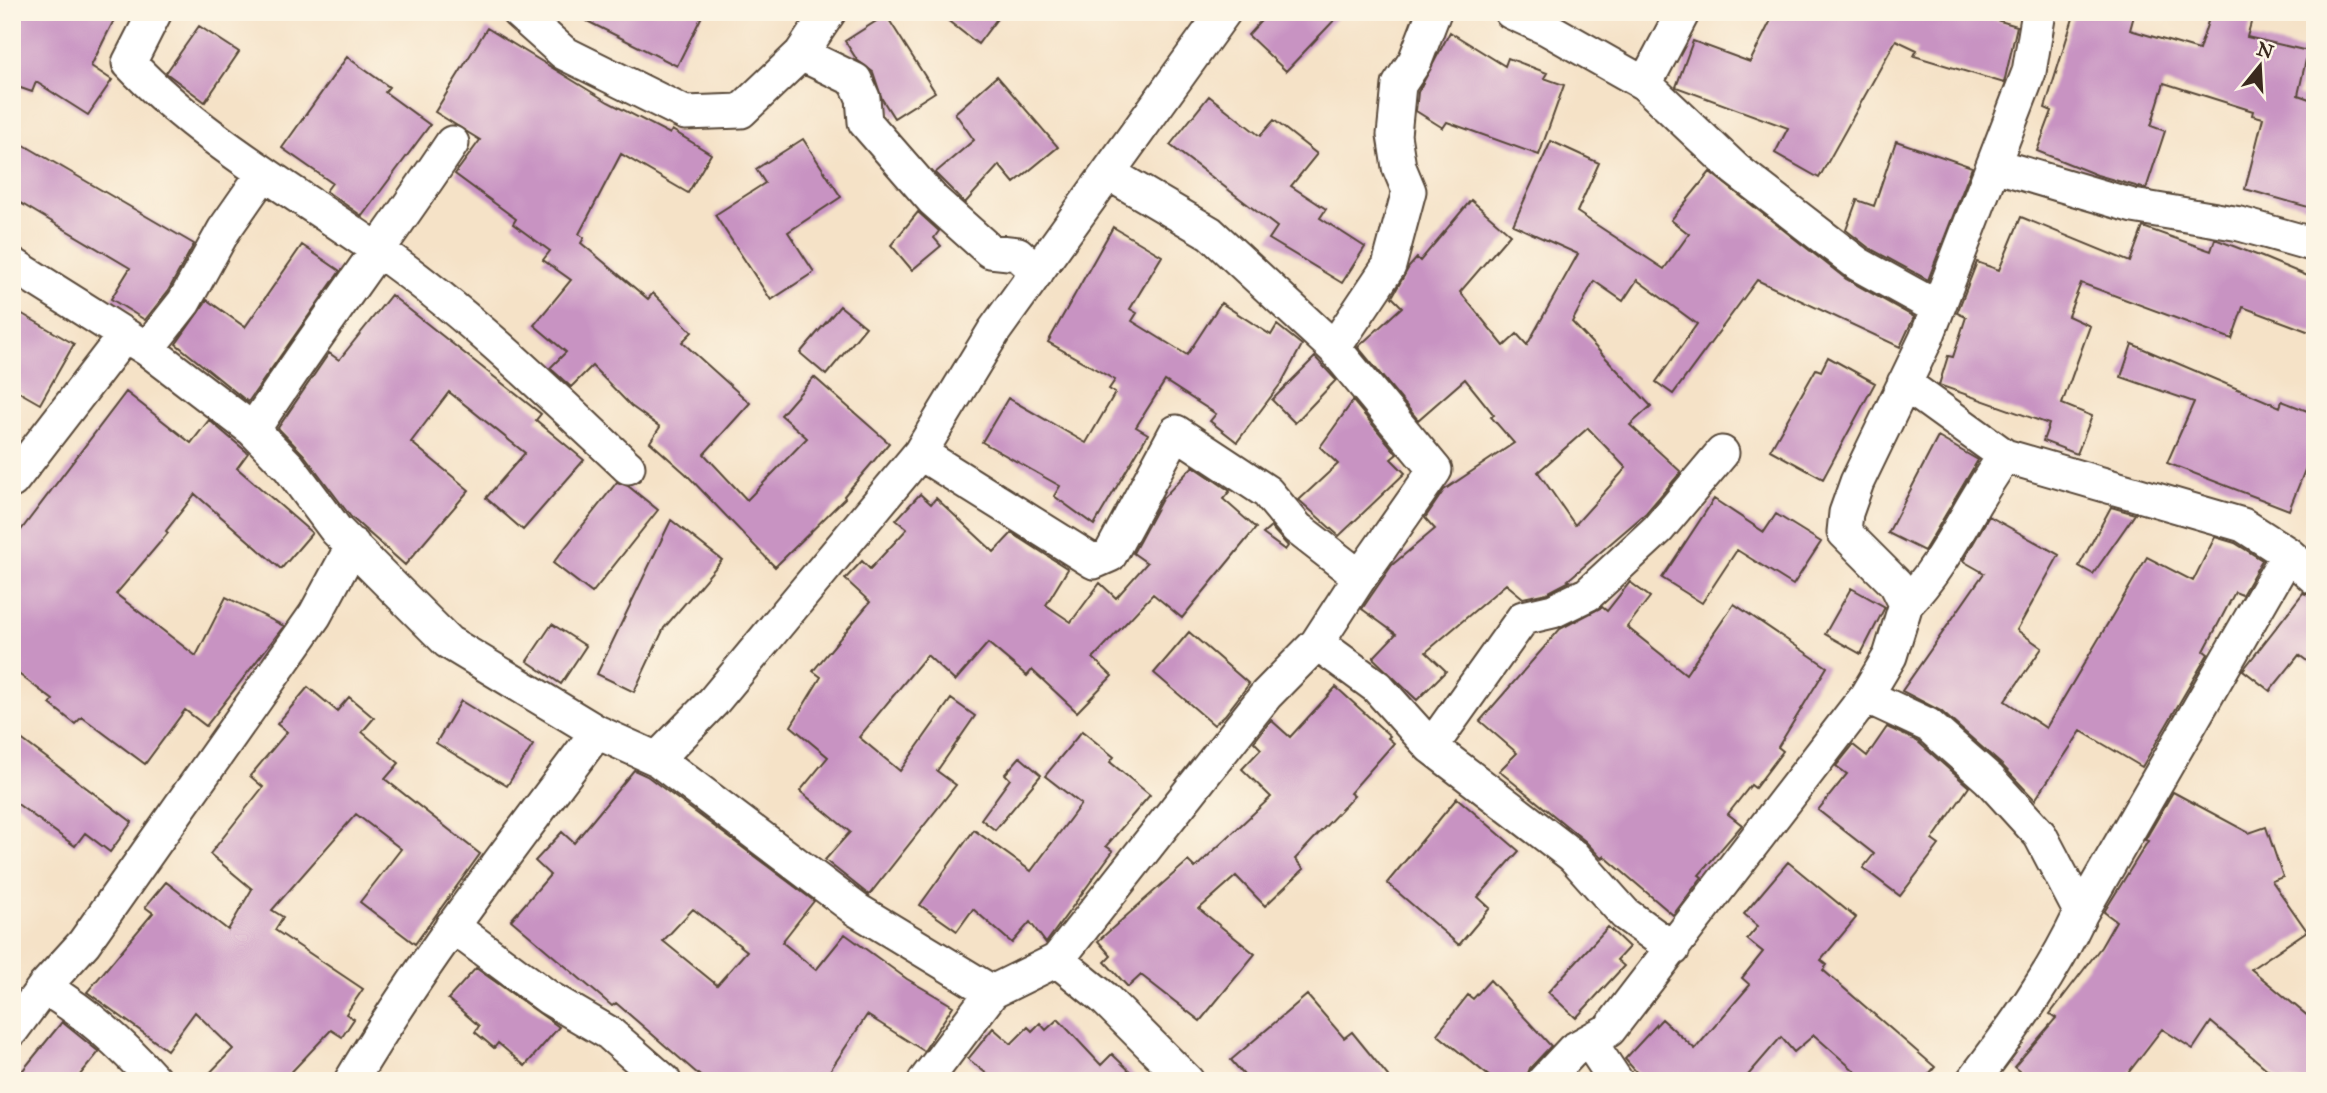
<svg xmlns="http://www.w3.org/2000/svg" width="2327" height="1093" font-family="'IM FELL Great Primer',serif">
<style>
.building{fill:#c893c2;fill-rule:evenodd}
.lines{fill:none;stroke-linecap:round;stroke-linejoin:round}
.street-casing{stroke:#574637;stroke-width:37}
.street{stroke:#fff;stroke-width:33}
</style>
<rect width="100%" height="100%" fill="#fcf5e5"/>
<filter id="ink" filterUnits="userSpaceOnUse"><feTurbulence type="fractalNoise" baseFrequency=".0143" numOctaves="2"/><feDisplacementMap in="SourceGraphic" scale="14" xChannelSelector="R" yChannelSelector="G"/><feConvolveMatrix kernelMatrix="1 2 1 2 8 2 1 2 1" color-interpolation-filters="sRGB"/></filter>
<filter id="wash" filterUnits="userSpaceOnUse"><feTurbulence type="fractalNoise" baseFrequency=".00686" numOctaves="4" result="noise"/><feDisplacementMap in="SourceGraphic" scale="28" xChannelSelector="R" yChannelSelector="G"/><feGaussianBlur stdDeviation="1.57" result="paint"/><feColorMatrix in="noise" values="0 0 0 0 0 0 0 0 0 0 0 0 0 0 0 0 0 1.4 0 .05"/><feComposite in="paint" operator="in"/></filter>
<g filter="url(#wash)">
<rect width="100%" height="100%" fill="#f5e2c7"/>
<g id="blocks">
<path class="building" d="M12 12H118L91 66 112 80 88 115 36 82 32 92 12 85Z
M569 12H704L677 66Z
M937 12H1002L978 44Z
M1269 12H1342L1286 71 1248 35Z
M1775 12H1969L2017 26 2004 83 1914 56 1917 50 1896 40 1819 178 1775 153 1788 128 1676 87 1693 41 1750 62Z
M2075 12H2135L2130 30 2199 50 2211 12H2254L2247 37 2308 51 2298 95 2315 101V209L2245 189 2263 118 2252 115 2253 111 2164 83 2151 126 2165 131 2146 189 2097 175 2037 151 2052 111 2045 108Z
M886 15 935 92 894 118 882 99 873 72 857 60 845 41Z
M199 26 239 52 205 102 166 73Z
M487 28 608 102 670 134 672 130 711 154 688 193 621 154 579 234 584 238 581 243 648 299 653 293 692 332 682 342 750 403 704 454 747 500 807 438 781 415 814 377 889 443 844 496 845 498 775 567 686 474 650 442 660 427 631 406 592 366 571 387 550 368 566 352 534 325 571 280 543 260 550 251 513 224 516 219 455 174 480 140 435 112Z
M1450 32 1505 66 1508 58 1547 73 1544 78 1564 85 1539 155 1447 122 1443 128 1416 111 1418 92Z
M347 57 389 87 385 92 430 125 362 216 326 191 332 183 282 148Z
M997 76 1058 147 1014 183 999 165 965 203 935 173 974 140 955 113Z
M1209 96 1260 136 1274 120 1317 154 1291 186 1326 209 1320 218 1365 247 1342 283 1269 239 1277 227 1170 145Z
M12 138 194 244 168 291 145 320 111 299 130 268 12 198Z
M803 139 841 197 788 232 814 272 771 300 715 215 765 183 756 169Z
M1551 141 1599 163 1577 212 1664 269 1689 234 1671 220 1710 172 1846 279 1914 317 1900 347 1757 280 1673 394 1656 382 1697 324 1637 280 1623 301 1594 281 1572 322 1651 406 1630 425 1681 472 1646 513 1568 580 1570 581 1547 593 1523 598 1506 584 1426 652 1446 671 1417 700 1373 658 1396 634 1362 609 1392 565 1435 529 1425 518 1444 490 1514 443 1491 417 1494 415 1465 379 1418 420 1358 347 1402 307 1392 297 1409 267 1417 258 1420 261 1471 200 1510 234 1460 292 1504 346 1517 334 1527 345 1578 254 1513 225ZM1588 428 1626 468 1575 525 1538 472Z
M1896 141 1972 167 1928 280 1869 248 1846 230 1857 200 1874 206Z
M918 212 939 231 934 238 941 246 912 270 891 245Z
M2021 217 2130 262 2143 227 2211 251 2215 239 2262 257 2315 279V334L2243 307 2232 339 2081 283 2068 316 2090 326 2062 404 2092 416 2077 454 2043 441 2049 424 1939 385 1948 356 1953 357 1966 317 1957 313 1977 262 1999 270Z
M1113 227 1162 256 1130 309 1137 313 1132 321 1187 355 1221 303 1271 335 1277 325 1302 345 1282 382 1237 442 1210 421 1216 414 1165 381 1136 427 1148 434 1094 525 1054 496 1060 486 982 442 1008 398 1086 443 1115 393 1109 389 1115 380 1048 342Z
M302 245 340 271 248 402 176 344 207 300 245 327Z
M391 295 541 414 536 420 584 460 523 530 486 498 525 453 449 392 411 442 469 490 405 565 351 517 304 455 278 428 329 353 339 360Z
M840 306 866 327 826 375 800 353Z
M12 308 74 344 40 404 12 388Z
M2132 344 2280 407 2282 401 2315 414V463L2309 460 2289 510 2167 463 2194 402 2121 377Z
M1315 357 1336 380 1295 423 1272 400Z
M1828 357 1875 383 1823 479 1770 450 1816 369 1821 371Z
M126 392 191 443 209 420 248 453 237 468 312 533 281 569 195 494 166 531 168 533 116 594 196 656 226 597 284 626 206 726 185 710 145 764 82 717 75 724 50 704 53 700 12 669V542Z
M1353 401 1397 454 1391 459 1405 473 1339 536 1299 500 1338 464 1320 447Z
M1938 437 1978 460 1924 551 1888 533Z
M1193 466 1230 491 1223 499 1256 528 1182 618 1153 594 1093 658 1112 676 1077 712 1032 670 1027 676 988 643 955 681 927 655 859 737 900 771 951 699 975 716 937 771 956 785 869 895 825 860 850 832 800 791 828 757 791 726 821 677 813 671 870 602 845 579 862 561 870 569 907 529 896 520 920 494 931 504 936 498 994 552 1012 533 1068 569 1046 605 1071 622 1100 583 1116 598 1147 563 1133 553 1162 499Z
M617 482 628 486 658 510 592 593 553 563Z
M1714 499 1764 532 1776 514 1821 542 1793 585 1737 550 1702 603 1662 578Z
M2111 507 2135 514 2093 574 2079 566Z
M1989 516 2059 555 2017 630 2042 648 2005 701 2046 728 2147 557 2193 581 2215 537 2235 543 2262 560 2242 595 2235 592 2204 651 2208 654 2142 767 2081 731 2035 800 2002 765 1941 711 1902 691 1984 573 1963 561Z
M671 520 722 560 664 628 634 692 597 674Z
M1271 527 1288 546 1285 550 1263 534Z
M1630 582 1650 597 1627 627 1686 674 1734 604 1827 667 1778 747 1783 751 1755 788 1751 785 1728 814 1742 825 1699 875 1702 877 1673 915 1604 856 1602 859 1585 841 1499 771 1517 753 1480 721 1560 629 1602 607 1607 611Z
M1851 588 1885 607 1861 654 1825 634Z
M2303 593 2315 597V667L2299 655 2270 691 2243 670Z
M552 624 586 646 561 684 527 661Z
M1189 632 1249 684 1225 715 1214 725 1154 673Z
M308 687 337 711 349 697 374 718 362 732 399 763 385 779 480 854 415 944 360 902 401 849 356 814 272 910 283 917 275 930 363 989 346 1014 354 1019 342 1037 331 1030 283 1081H202L233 1049 195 1012 167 1050 87 992 153 913 145 907 166 882 228 930 252 889 210 854 263 787 250 776 287 732 277 724Z
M1336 687 1390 736 1388 738 1394 743 1350 793 1354 796 1295 859 1304 869 1265 906 1236 876 1199 909 1255 954 1200 1021 1141 975 1128 987 1105 962 1111 956 1098 941 1188 861 1195 868 1271 797 1242 769 1261 749 1254 742 1271 720 1290 737Z
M461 701 533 745 507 786 436 743Z
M1887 727 1917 741 1969 787 1932 840 1939 845 1900 896 1863 868 1874 854 1818 810 1847 774 1836 766 1853 745 1867 756Z
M1082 731 1114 757 1110 762 1150 795 1106 846 1113 851 1046 943 1030 922 1012 943 973 909 957 931 920 905 974 830 1031 871 1081 804 1045 776Z
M12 732 132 822 110 852 85 833 75 846 12 800Z
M1020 757 1041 775 995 830 981 819 1010 779 1005 774Z
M634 770 647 776 814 901 782 942 816 970 845 934 907 979 953 1006 924 1051 867 1015 823 1081H706L616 1003 612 1006 511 920 550 875 535 861 562 832 574 843ZM693 909 747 951 717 985 663 941Z
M2173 792 2249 833 2266 827 2283 877 2272 881 2307 931 2251 969 2315 1022V1081H2281L2211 1022 2193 1049 2162 1029 2122 1081H2031L2014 1067 2056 1018 2050 1014 2101 947 2116 921 2104 912 2148 841 2145 840Z
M1457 798 1519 851 1478 897 1490 908 1459 945 1387 883Z
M1788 862 1856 918 1821 960 1827 965 1823 970 1935 1067 1923 1081H1866L1814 1035 1794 1052 1781 1037 1743 1081H1644L1625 1059 1662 1019 1695 1049 1750 985 1742 978 1763 952 1747 939 1758 926 1744 914Z
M1608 927 1629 947 1617 960 1624 966 1576 1018 1548 992Z
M476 968 559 1027 525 1066 498 1043 494 1048 475 1032 479 1026 448 999Z
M1490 980 1551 1046 1530 1068 1525 1081H1495L1437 1034 1468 995 1473 999Z
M1307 995 1344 1038 1352 1032 1392 1081H1249L1231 1060Z
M1058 1019 1101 1065 1112 1054 1140 1081H996L968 1059 993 1028 1011 1044 1028 1027 1032 1031 1040 1023 1046 1030Z
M62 1022 99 1052 75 1081H14Z"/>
</g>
</g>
<g filter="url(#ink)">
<use href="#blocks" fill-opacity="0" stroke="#574637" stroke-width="2"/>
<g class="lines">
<defs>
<path id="street" d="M155 12 129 63C201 139 294 191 379 251 469 314 548 392 628 467
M518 12 564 53 685 113 741 111 801 54 829 12
M1511 12 1546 28 1645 84 1735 169 1858 264 1938 308
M801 54 855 80 863 98 865 122 933 200 990 251 1018 254 1037 272
M1645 84 1683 12
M1994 165 2133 206 2240 224 2315 245
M12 264 147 349 253 430 289 467 336 530 448 642 597 732C512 846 424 958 351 1081
M1334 348 1389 266 1409 191 1399 167 1394 135 1399 85 1415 61 1434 12
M147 349 184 302 224 230 263 174
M1904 383 2005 456 2243 525 2288 554 2315 578
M253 430C317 332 387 240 452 143
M920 453 1094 562 1110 555 1176 432 1267 492 1297 528 1360 577
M12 481 124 336
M1906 604C1948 561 1969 504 2005 456
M1317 643 1377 687 1431 747 1573 856 1625 914 1673 949
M1866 696 1928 725 1989 779 2040 835 2081 913
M597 732 657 759 857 910 992 992
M1431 747 1523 618 1553 611 1588 594 1658 529 1722 453
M657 759 713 702 920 453 994 331 1224 12
M452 926 549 998 609 1033 664 1081
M1057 960 1104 998 1187 1081
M44 987C89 1015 120 1042 155 1081
M12 1030 44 987 84 943 315 615 353 545
M1590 1042 1616 1081
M925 1081 992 992 1057 960 1266 695 1317 643 1360 577 1435 470 1334 348 1210 233 1110 174
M1544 1081 1573 1050 1609 1030 1866 696 1890 656 1906 604 1896 584 1844 532 1846 513 1857 482 1926 339 2029 72 2039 12
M1973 1081C2013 1029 2053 973 2081 913L2288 554"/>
</defs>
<use href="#street" class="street-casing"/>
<use href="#street" class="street"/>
</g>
</g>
<rect width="2327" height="1093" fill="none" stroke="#fcf5e5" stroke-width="42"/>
<g transform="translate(2260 66) rotate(18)" stroke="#fcf5e5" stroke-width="5" paint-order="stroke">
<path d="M0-5L12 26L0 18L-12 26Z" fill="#3b2a1e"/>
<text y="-10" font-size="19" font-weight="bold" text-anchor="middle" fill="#3b2a1e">N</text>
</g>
</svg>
